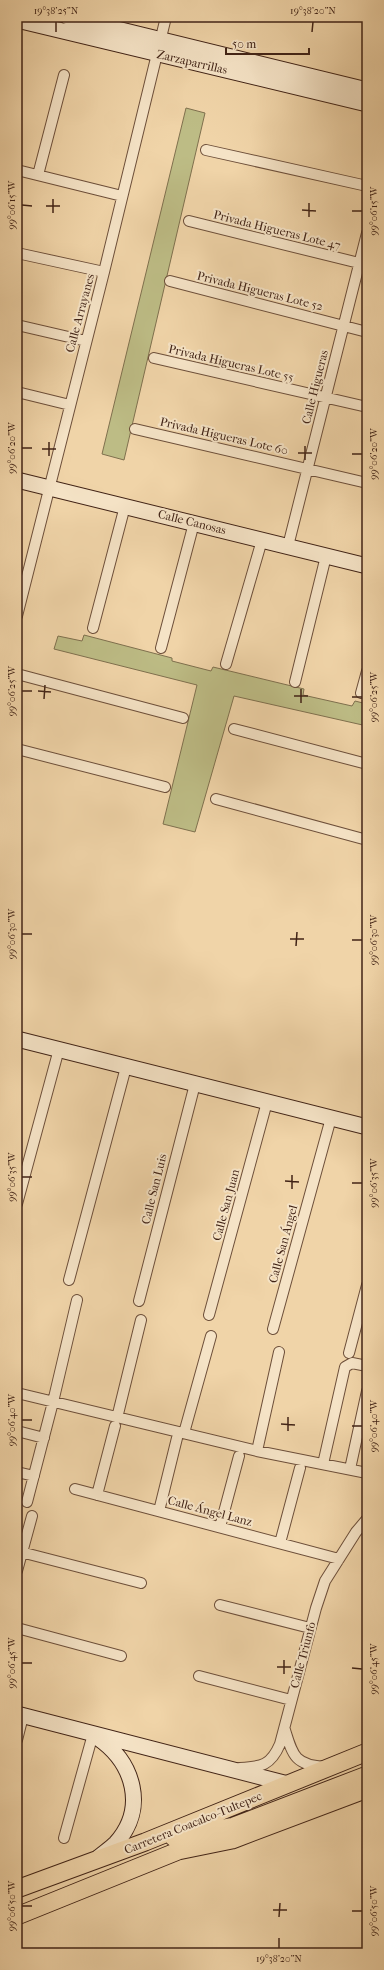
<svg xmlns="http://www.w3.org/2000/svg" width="384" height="1970" font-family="'IM FELL French Canon',serif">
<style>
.green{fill:#bdbc85;stroke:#7f704e}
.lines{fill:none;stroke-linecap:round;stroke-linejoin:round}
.street-casing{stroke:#6d4f3a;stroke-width:12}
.secondary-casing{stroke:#412316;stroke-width:17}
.primary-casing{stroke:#412316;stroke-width:19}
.street{stroke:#f5e3c6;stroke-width:10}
.secondary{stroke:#f5e3c6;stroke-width:15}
.primary{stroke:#f0d4a8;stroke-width:17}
.ticks{fill:none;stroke:#412316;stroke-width:1.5}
.labels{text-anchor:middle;stroke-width:4;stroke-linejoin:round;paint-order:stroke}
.street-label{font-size:12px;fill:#412316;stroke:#f5e3c6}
.neatline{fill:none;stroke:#412316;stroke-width:1.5}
.ticks-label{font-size:10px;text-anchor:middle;fill:#412316}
</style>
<rect width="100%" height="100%" fill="#f0d4a8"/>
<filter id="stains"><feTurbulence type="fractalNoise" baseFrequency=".005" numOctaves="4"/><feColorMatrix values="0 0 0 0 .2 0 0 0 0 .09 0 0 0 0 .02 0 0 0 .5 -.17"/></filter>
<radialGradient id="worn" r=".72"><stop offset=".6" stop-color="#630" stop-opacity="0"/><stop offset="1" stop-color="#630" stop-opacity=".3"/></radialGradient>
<path class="green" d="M186 108 205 113 124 460 102 454Z
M84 635 172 658V661L211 671 213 667 304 689 303 695 352 706 355 701 367 704V726L234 696 195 832 163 824 197 685 54 649 58 636 82 641Z"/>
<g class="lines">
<defs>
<path id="street" d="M206 150 367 186
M17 170 122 196
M38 175 64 75
M189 221 367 265
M17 253 104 272
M170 281 367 332
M17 325 86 341
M154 358 367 407
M17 392 70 405
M135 429 367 483
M288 546 367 233
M17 616 104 272 166 17
M93 628 125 506
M161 648 194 523
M226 664 262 540
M17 674 183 718
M295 682 326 556
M361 693 367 671
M234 729 367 764
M17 749 165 787
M216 799 367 840
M17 1204 59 1049
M69 1280 126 1067
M139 1301 195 1084
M209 1315 267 1102
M273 1329 331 1118
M349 1353 367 1285
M17 1393 257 1451 367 1473
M117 1418 141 1320
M17 1431 44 1438
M184 1433 211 1336
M257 1451 279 1352
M323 1464 345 1367 352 1363 367 1366
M350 1469 367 1391
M17 1472 34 1476
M75 1489 339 1559
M97 1495 115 1426
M27 1502 53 1402 77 1300
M159 1511 177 1438
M220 1527 239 1456
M280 1543 300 1468
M17 1551 141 1583
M17 1571 32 1516
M220 1605 310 1628
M17 1628 121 1656
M199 1676 291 1700
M285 1730C293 1756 295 1765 325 1767
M17 1740 23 1716
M240 1768C262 1767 271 1765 280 1744L316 1608 325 1581 356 1532 367 1519
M64 1838 93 1734"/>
<path id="secondary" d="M68 17 367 90
M17 20 367 104
M17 480 367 566
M17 1039 367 1127
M17 1714 288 1784
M98 1738C134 1763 147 1808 116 1843 111 1848 105 1852 99 1857"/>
<path id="primary" d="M174 1838 234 1826 367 1775
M17 1889 145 1842 367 1752
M17 1916 178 1851 232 1840 367 1789"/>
</defs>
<use href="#street" class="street-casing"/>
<use href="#secondary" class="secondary-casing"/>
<use href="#primary" class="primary-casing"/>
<use href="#street" class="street"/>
<use href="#secondary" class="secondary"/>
<use href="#primary" class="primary"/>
</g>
<path class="ticks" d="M56 32V22M312 32 313 22M22 205 32 206M46 206H60M302 210 316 211M352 211H362M53 213V199M309 217V203M22 448H32M42 449H56M298 453H312M352 454H362M49 456V442M305 460V446M22 691H32M38 691 51 692M294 696H308M352 697H362M44 699 45 685M301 703V689M22 934H32M290 939H304M352 940H362M296 946 297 932M22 1177H32M285 1181 299 1182M352 1183H362M292 1189V1175M22 1420H32M281 1424 295 1425M352 1426H362M288 1431V1417M22 1663H32M277 1667H291M352 1668 362 1669M284 1674V1660M22 1906H32M273 1910H287M352 1911H362M279 1917 280 1903M279 1948V1938"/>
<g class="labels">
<g class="street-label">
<text transform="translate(192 62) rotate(13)" y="4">Zarzaparrillas</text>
<text transform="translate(277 230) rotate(14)" y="4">Privada Higueras Lote 47</text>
<text transform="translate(260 291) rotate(14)" y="4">Privada Higueras Lote 52</text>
<text transform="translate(80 313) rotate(-75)" y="4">Calle Arrayanes</text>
<text transform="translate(231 363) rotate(13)" y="4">Privada Higueras Lote 55</text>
<text transform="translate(315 387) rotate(-76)" y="4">Calle Higueras</text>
<text transform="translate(224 436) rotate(13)" y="4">Privada Higueras Lote 60</text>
<text transform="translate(192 522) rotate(14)" y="4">Calle Canosas</text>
<text transform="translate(154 1189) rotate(-76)" y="4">Calle San Luis</text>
<text transform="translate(226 1205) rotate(-75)" y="4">Calle San Juan</text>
<text transform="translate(283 1244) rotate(-75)" y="4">Calle San Ángel</text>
<text transform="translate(210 1511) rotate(15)" y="4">Calle Ángel Lanz</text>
<text transform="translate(303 1655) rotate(-75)" y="4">Calle Triunfo</text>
<text transform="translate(193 1823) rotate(-22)" y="4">Carretera Coacalco-Tultepec</text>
</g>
</g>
<rect width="384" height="1970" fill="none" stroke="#f0d4a8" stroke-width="44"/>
<path d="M226 48v6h83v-6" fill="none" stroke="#412316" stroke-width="2"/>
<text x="232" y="48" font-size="12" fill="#412316" stroke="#f5e3c6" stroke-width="3" paint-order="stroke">50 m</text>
<rect x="22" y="22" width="340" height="1926" class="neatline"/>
<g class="ticks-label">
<text x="56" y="14">19°38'25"N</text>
<text x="313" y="14">19°38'20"N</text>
<text transform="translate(11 205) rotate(-90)" y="4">99°06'15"W</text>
<text transform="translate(373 211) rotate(-90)" y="4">99°06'15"W</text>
<text transform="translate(11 448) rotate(-90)" y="4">99°06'20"W</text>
<text transform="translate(373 454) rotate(-90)" y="4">99°06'20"W</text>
<text transform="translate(11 691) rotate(-90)" y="4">99°06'25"W</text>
<text transform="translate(373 697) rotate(-90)" y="4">99°06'25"W</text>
<text transform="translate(11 934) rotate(-90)" y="4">99°06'30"W</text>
<text transform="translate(373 940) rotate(-90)" y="4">99°06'30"W</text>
<text transform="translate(11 1177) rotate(-90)" y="4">99°06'35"W</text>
<text transform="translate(373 1183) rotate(-90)" y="4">99°06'35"W</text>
<text transform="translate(11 1420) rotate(-90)" y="4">99°06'40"W</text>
<text transform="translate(373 1426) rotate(-90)" y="4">99°06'40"W</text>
<text transform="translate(11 1663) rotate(-90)" y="4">99°06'45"W</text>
<text transform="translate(373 1669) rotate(-90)" y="4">99°06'45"W</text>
<text transform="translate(11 1906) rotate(-90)" y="4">99°06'50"W</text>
<text transform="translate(373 1911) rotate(-90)" y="4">99°06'50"W</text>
<text x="279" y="1962">19°38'20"N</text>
</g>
<rect width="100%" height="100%" filter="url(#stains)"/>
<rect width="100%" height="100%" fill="url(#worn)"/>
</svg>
